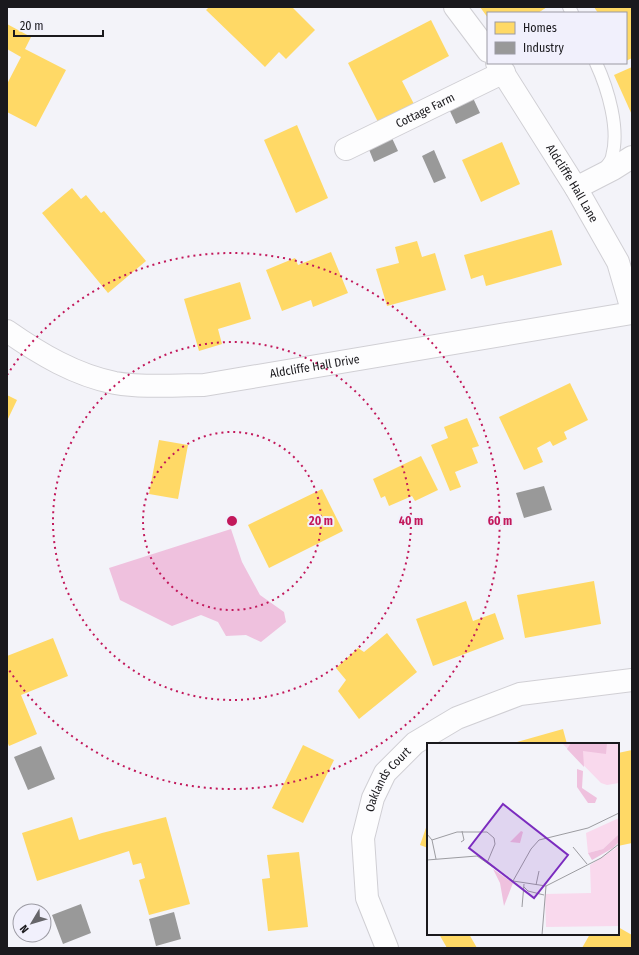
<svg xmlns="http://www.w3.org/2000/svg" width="639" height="955" font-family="'Fira Sans Condensed',sans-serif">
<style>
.forest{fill:#efc1de}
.homes{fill:#ffd966}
.industry{fill:#999}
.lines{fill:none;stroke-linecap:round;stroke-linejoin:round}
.lane-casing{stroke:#d0cfd4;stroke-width:14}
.street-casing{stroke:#d0cfd4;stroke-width:24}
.lane{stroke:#fdfdfe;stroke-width:12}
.street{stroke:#fdfdfe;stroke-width:22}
.ring{fill:none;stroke:#c2185b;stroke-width:2;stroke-dasharray:2 4}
.labels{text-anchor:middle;stroke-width:4;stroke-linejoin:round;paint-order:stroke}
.street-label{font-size:12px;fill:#1a191d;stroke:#f1f0fc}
.inset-road{fill:none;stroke:#9c9ca1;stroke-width:1}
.view{fill:#7b2cbf;fill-opacity:0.15;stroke:#7b2cbf;stroke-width:2}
.inset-edge{fill:none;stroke:#1a191d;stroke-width:2}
.centre{fill:#c2185b;stroke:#f1f0fc;stroke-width:2}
.ring-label{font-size:12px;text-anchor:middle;font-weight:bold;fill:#c2185b;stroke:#f1f0fc;stroke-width:4;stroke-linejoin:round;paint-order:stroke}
</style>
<rect width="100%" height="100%" fill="#f3f3f9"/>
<path class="forest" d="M231 529 242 562 260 595 284 612 286 622 261 642 246 635 226 636 218 622 201 615 172 626 120 600 109 568Z"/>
<path class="homes" d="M209 7H292L315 30 286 59 279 52 265 67 206 10Z
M480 7H547L538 13H488V18Z
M594 7H632V58L626 61V13H598Z
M431 20 449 56 402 81 414 104 378 122 348 63Z
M7 24 31 37 25 49 66 70 36 127 7 112V84L21 57 7 49Z
M632 67V115L614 75Z
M297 125 328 198 296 213 264 140Z
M502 142 520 184 481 202 462 160Z
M72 188 81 199 86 195 101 213 104 211 146 261 108 293 42 213Z
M552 230 562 265 486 286 483 275 471 279 464 255Z
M417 241 422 257 435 253 446 290 387 306 376 269 399 263 395 247Z
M331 252 348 293 313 307 311 300 282 311 266 270 295 258 298 265Z
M240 282 251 319 218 329 222 344 199 351 184 299Z
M570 383 588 420 564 432 567 439 553 446 550 441 537 448 543 462 524 470 499 417Z
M7 395 17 400 7 421Z
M467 418 479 446 472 448 478 463 455 472 461 487 450 491 431 445 448 438 444 427Z
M159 440 188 445 178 499 149 494Z
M421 456 438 490 415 501 412 496 389 506 385 496 381 498 373 479Z
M322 489 343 531 269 568 248 525Z
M594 581 601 624 525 638 517 595Z
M466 601 473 621 495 613 504 639 433 666 416 619Z
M387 633 417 672 359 719 338 691 346 680 336 668 358 648 364 652Z
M53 638 68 676 21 695 37 734 9 746 7 741V656Z
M563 729 567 744H510Z
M303 745 334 760 303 823 272 808Z
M632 750V843L618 846V753Z
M72 817 79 840 102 833 166 817 190 904 149 915 139 880 145 878 141 863 133 865 129 851 37 881 22 833Z
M428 822V848L420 845Z
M299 852 308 927 268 931 262 879 270 878 267 855Z
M618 927 632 935V948H582L590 934H618Z
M439 934H469L477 948H447Z"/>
<path class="industry" d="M473 98 480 113 456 124 449 109Z
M391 136 398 151 374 162 368 147Z
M434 150 446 178 434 183 422 156Z
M544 486 552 510 524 518 516 493Z
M41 746 55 779 28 790 14 757Z
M81 904 91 933 63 944 52 915Z
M174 912 181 939 156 946 149 919Z"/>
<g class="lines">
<defs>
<path id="lane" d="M569 7 572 13
M596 63C608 89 620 129 612 157 611 162 606 166 604 170"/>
<g id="street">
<path d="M455 7 488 51"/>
<path id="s1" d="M497 63 576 188 618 262 632 310"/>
<path id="s2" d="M346 149 504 72"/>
<path d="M576 188 613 169 632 157"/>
<path id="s3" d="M7 331C40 354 75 375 115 383 144 388 175 385 204 385L632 313"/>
<path id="s4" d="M387 948 367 898 363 838 373 798 385 773 415 743 457 718 520 694 632 680"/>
</g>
</defs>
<use href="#lane" class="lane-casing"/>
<use href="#street" class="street-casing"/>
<use href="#lane" class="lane"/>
<use href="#street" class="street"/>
</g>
<g class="ring">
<circle cx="232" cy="521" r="89"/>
<circle cx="232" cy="521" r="179"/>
<path d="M7 375A268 268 0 1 1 7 667"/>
</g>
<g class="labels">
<g class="street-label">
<text dy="4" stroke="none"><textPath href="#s2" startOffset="88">Cottage Farm</textPath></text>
<text dy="4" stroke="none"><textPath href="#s1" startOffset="142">Aldcliffe Hall Lane</textPath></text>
<text dy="4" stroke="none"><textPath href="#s3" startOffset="322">Aldcliffe Hall Drive</textPath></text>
<text dy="4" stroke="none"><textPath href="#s4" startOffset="179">Oaklands Court</textPath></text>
</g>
</g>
<g transform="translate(427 743)">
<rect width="192" height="192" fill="#f3f3f9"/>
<path d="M135 0H192V40L180 42 174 40ZM192 75V91L176 106 161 110 159 90ZM192 103V183L119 184 118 151 164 150 163 122Z" fill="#f9d9ed"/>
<path d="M144 0H180L179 11 156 8 157 24 140 6ZM150 26 156 28 155 45 170 55 168 60H161L150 44ZM94 88 96 89 93 100 83 99ZM192 91V99L186 105 165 117 161 110 176 106ZM66 126 86 140 77 163 73 140Z" fill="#efc1de"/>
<path class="inset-road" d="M0 91 5 97 9 116M5 97 30 89H60L67 95 68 101 60 120M34 99 37 97 35 88M146 104 160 121M0 117 50 113 86 138 119 143M86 138 104 106 112 97 161 85 192 70M109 142 112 128M119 143 174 115 192 101M97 144 101 148 117 152M95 164 97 141M115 192 119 143"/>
<path class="view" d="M76 61 141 112 107 155 42 105Z"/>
<rect width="192" height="192" class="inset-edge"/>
</g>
<circle cx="232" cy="521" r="6" class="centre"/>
<g class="ring-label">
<text x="321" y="525">20 m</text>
<text x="411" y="525">40 m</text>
<text x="500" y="525">60 m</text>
</g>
<rect width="639" height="955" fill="none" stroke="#1a191d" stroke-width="16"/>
<rect x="487" y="12" width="140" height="52" fill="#f1f0fc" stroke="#9b9aa3"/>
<rect x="495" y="22" width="20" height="12" fill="#ffd966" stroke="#9b9aa3"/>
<text x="523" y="32" font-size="12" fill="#1a191d">Homes</text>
<rect x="495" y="42" width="20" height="12" fill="#999999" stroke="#9b9aa3"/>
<text x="523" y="52" font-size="12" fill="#1a191d">Industry</text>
<g transform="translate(32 923) rotate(232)"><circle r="19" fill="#f1f0fc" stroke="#9b9aa3"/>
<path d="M0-3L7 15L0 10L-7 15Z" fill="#66656a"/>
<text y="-6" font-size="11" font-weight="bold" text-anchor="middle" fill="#1a191d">N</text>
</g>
<path d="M14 30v6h89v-6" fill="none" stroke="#1a191d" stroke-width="2"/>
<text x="20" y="30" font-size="12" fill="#1a191d" stroke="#f1f0fc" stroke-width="3" paint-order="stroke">20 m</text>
</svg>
